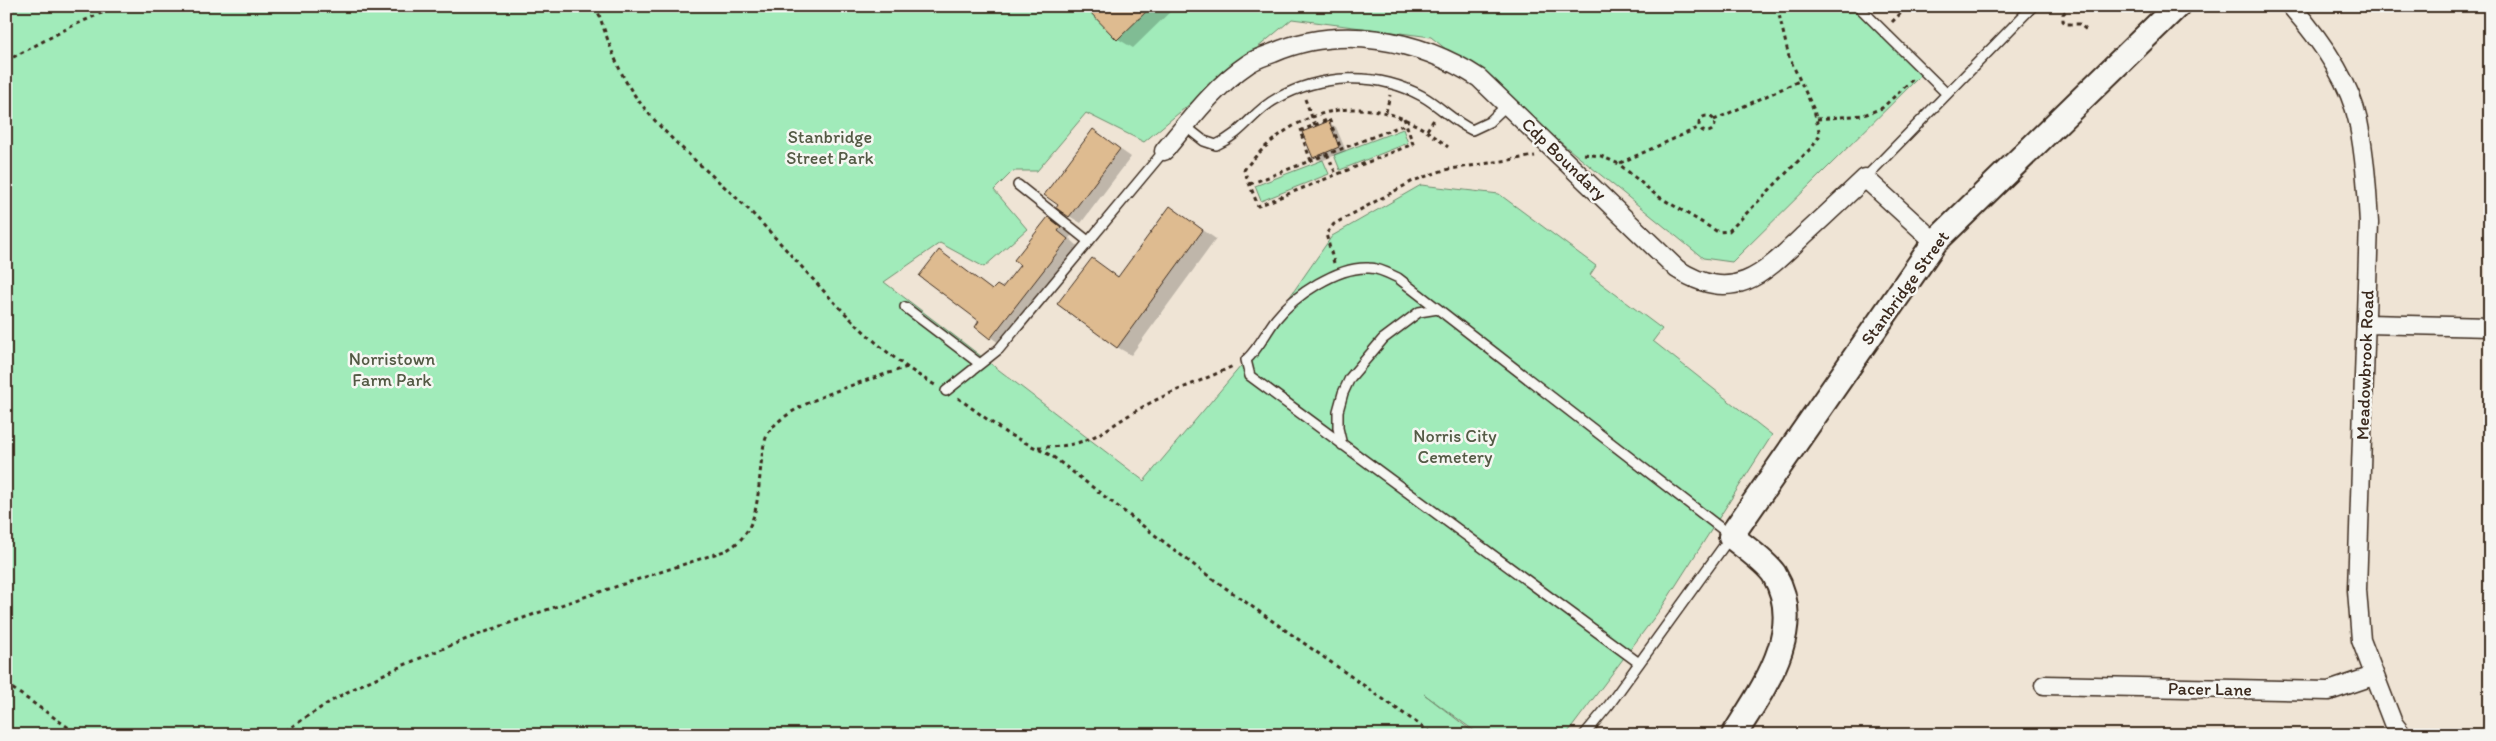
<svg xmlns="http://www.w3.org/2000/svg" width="2496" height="741" font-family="Itim,sans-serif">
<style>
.green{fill:#a1ebba;stroke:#6e8a6c}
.shadow{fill:#0003}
.building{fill:#debb90;stroke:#3b2a1e}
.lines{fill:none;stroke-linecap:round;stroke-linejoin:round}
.lane-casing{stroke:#3b2a1e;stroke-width:12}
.street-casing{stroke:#3b2a1e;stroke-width:21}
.secondary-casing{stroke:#3b2a1e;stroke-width:28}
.path{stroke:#3b2a1e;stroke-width:3;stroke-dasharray:4 4;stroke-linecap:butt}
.lane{stroke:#f6f6f2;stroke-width:9}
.street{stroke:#f6f6f2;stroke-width:18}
.secondary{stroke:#f6f6f2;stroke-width:24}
.rail{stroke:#3b2a1e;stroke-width:4}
.labels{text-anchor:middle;stroke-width:5;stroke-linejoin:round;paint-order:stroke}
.park-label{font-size:18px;fill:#545a45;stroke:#f6f6f2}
.street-label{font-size:18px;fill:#3b2a1e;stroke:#f6f6f2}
</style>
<rect width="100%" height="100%" fill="#efe4d5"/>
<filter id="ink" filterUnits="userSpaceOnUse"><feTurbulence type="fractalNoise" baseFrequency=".02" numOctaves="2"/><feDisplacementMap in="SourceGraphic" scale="10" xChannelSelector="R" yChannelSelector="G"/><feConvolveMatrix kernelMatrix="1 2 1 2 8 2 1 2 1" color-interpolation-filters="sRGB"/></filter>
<g filter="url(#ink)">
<path class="green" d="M6 6H1860L1923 73 1732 262 1703 258 1431 37 1292 19 1144 142 1086 113 1037 171H1013L994 190 1027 229 984 267 940 243 884 282 1144 481 1246 360 1332 236 1421 185 1499 194 1596 266 1590 275 1662 329 1653 341 1772 435 1662 607 1566 735H1480L1424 694 1477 735H6Z
M1403 129 1408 143 1340 170 1334 155Z
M1323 160 1329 174 1261 201 1255 186Z"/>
<path class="shadow" d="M1094 6H1176L1133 48 1118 39 1090 10Z
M1329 123 1336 127 1346 151 1321 161 1314 157Z
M1094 131 1131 157 1081 223 1069 216Z
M1171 208 1216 239 1131 355 1117 347 1092 260 1119 277Z
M1049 219 1072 235 1069 238 1079 247 1002 345 976 327 981 321 939 252 994 291 1003 290 1022 265Z"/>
<path class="building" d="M1084 6H1152L1117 40Z
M1329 121 1339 147 1313 158 1302 132Z
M1093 129 1120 149 1069 217 1056 208 1058 205 1044 195Z
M1170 206 1203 230 1117 348 1057 304 1092 258 1118 277Z
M1048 217 1061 227 1058 231 1068 239 990 339 975 327 979 321 919 276 939 250 992 290 997 285 1002 288 1020 265 1014 260Z"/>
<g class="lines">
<defs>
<path id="lane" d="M1858 6 1947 94
M1185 126 1204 141 1216 145C1244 133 1253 111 1276 99 1320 74 1377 71 1422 96 1440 106 1453 121 1472 130L1489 122 1508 104
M1865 178 2033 6
M1018 185 1088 241
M905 307 980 364
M946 391 999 349 1164 151
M1342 445 1338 428V411L1343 393 1350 378 1383 339 1419 312 1438 309
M1584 735 1609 705 1731 536 1398 278C1390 274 1379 268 1369 268 1338 266 1295 295 1276 319 1266 332 1259 348 1246 360L1250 376 1639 663"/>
<path id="street" d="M2291 6C2319 38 2349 79 2358 121 2365 155 2367 189 2369 223L2357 590 2361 640 2393 723 2402 735
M1164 151C1190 120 1215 86 1248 64 1255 59 1265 56 1273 53 1340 24 1419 39 1479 78L1677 269C1733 305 1763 275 1803 236 1824 217 1844 198 1865 178L1935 242
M2367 324 2490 327
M2044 685 2329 691 2373 676"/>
<path id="secondary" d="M1734 735C1763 688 1807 630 1774 574 1766 562 1743 546 1731 536L1935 242 2177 6"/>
</defs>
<use href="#lane" class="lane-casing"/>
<use href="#street" class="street-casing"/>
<use href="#secondary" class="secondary-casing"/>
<path class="path" d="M596 6C606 34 615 65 631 90 661 135 707 169 745 206 805 266 860 343 935 385
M2071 6 2063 14V21L2067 24H2079L2088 31
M1986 7 1987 6
M1892 22 1908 6
M6 61 70 27 117 6
M1305 99 1315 125
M1386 112 1390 95
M1699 124a8 8 0 1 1 16 0a8 8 0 1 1-16 0Z
M1404 118 1413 144 1258 206 1244 170C1300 99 1379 88 1448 147
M1817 119 1864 115 1882 108 1913 79
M1714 120 1799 81
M1427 130 1435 118
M1327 154 1336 174
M1584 154 1601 156 1619 164 1656 195 1718 232 1729 231 1813 146 1820 135 1814 110 1789 57 1777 6
M1311 161 1300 131 1329 119 1341 149
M1620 163 1700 127
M1250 184 1406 124
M1334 263 1326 234 1334 224 1413 181 1444 170 1535 156
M958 398 1006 433 1052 456 1203 572 1434 735
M1038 447C1095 448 1104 427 1150 403 1177 389 1207 379 1235 365
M6 684 79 735
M278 735C304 720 328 701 355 688 474 629 602 592 727 550 761 531 757 492 762 457 763 448 765 436 771 429 796 399 870 380 907 367"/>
<use href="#lane" class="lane"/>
<use href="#street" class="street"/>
<use href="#secondary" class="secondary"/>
<path class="rail" d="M6 11 17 6"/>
</g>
</g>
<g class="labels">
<g class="park-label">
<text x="830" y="143">Stanbridge<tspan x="830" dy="21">Street Park</tspan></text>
<text x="392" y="365">Norristown<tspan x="392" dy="21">Farm Park</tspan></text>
<text x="1455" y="442">Norris City<tspan x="1455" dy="21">Cemetery</tspan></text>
</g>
<g class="street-label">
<text transform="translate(1564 159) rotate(44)" y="6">Cdp Boundary</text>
<text transform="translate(1905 288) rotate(-54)" y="6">Stanbridge Street</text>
<text transform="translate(2365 365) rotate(-88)" y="6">Meadowbrook Road</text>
<text transform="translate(2210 689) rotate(1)" y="6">Pacer Lane</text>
</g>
</g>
<rect width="2496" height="741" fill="none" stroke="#f6f6f2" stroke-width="25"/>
<rect x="12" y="12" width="2471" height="716" fill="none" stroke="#3b2a1e" stroke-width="2" filter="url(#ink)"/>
</svg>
